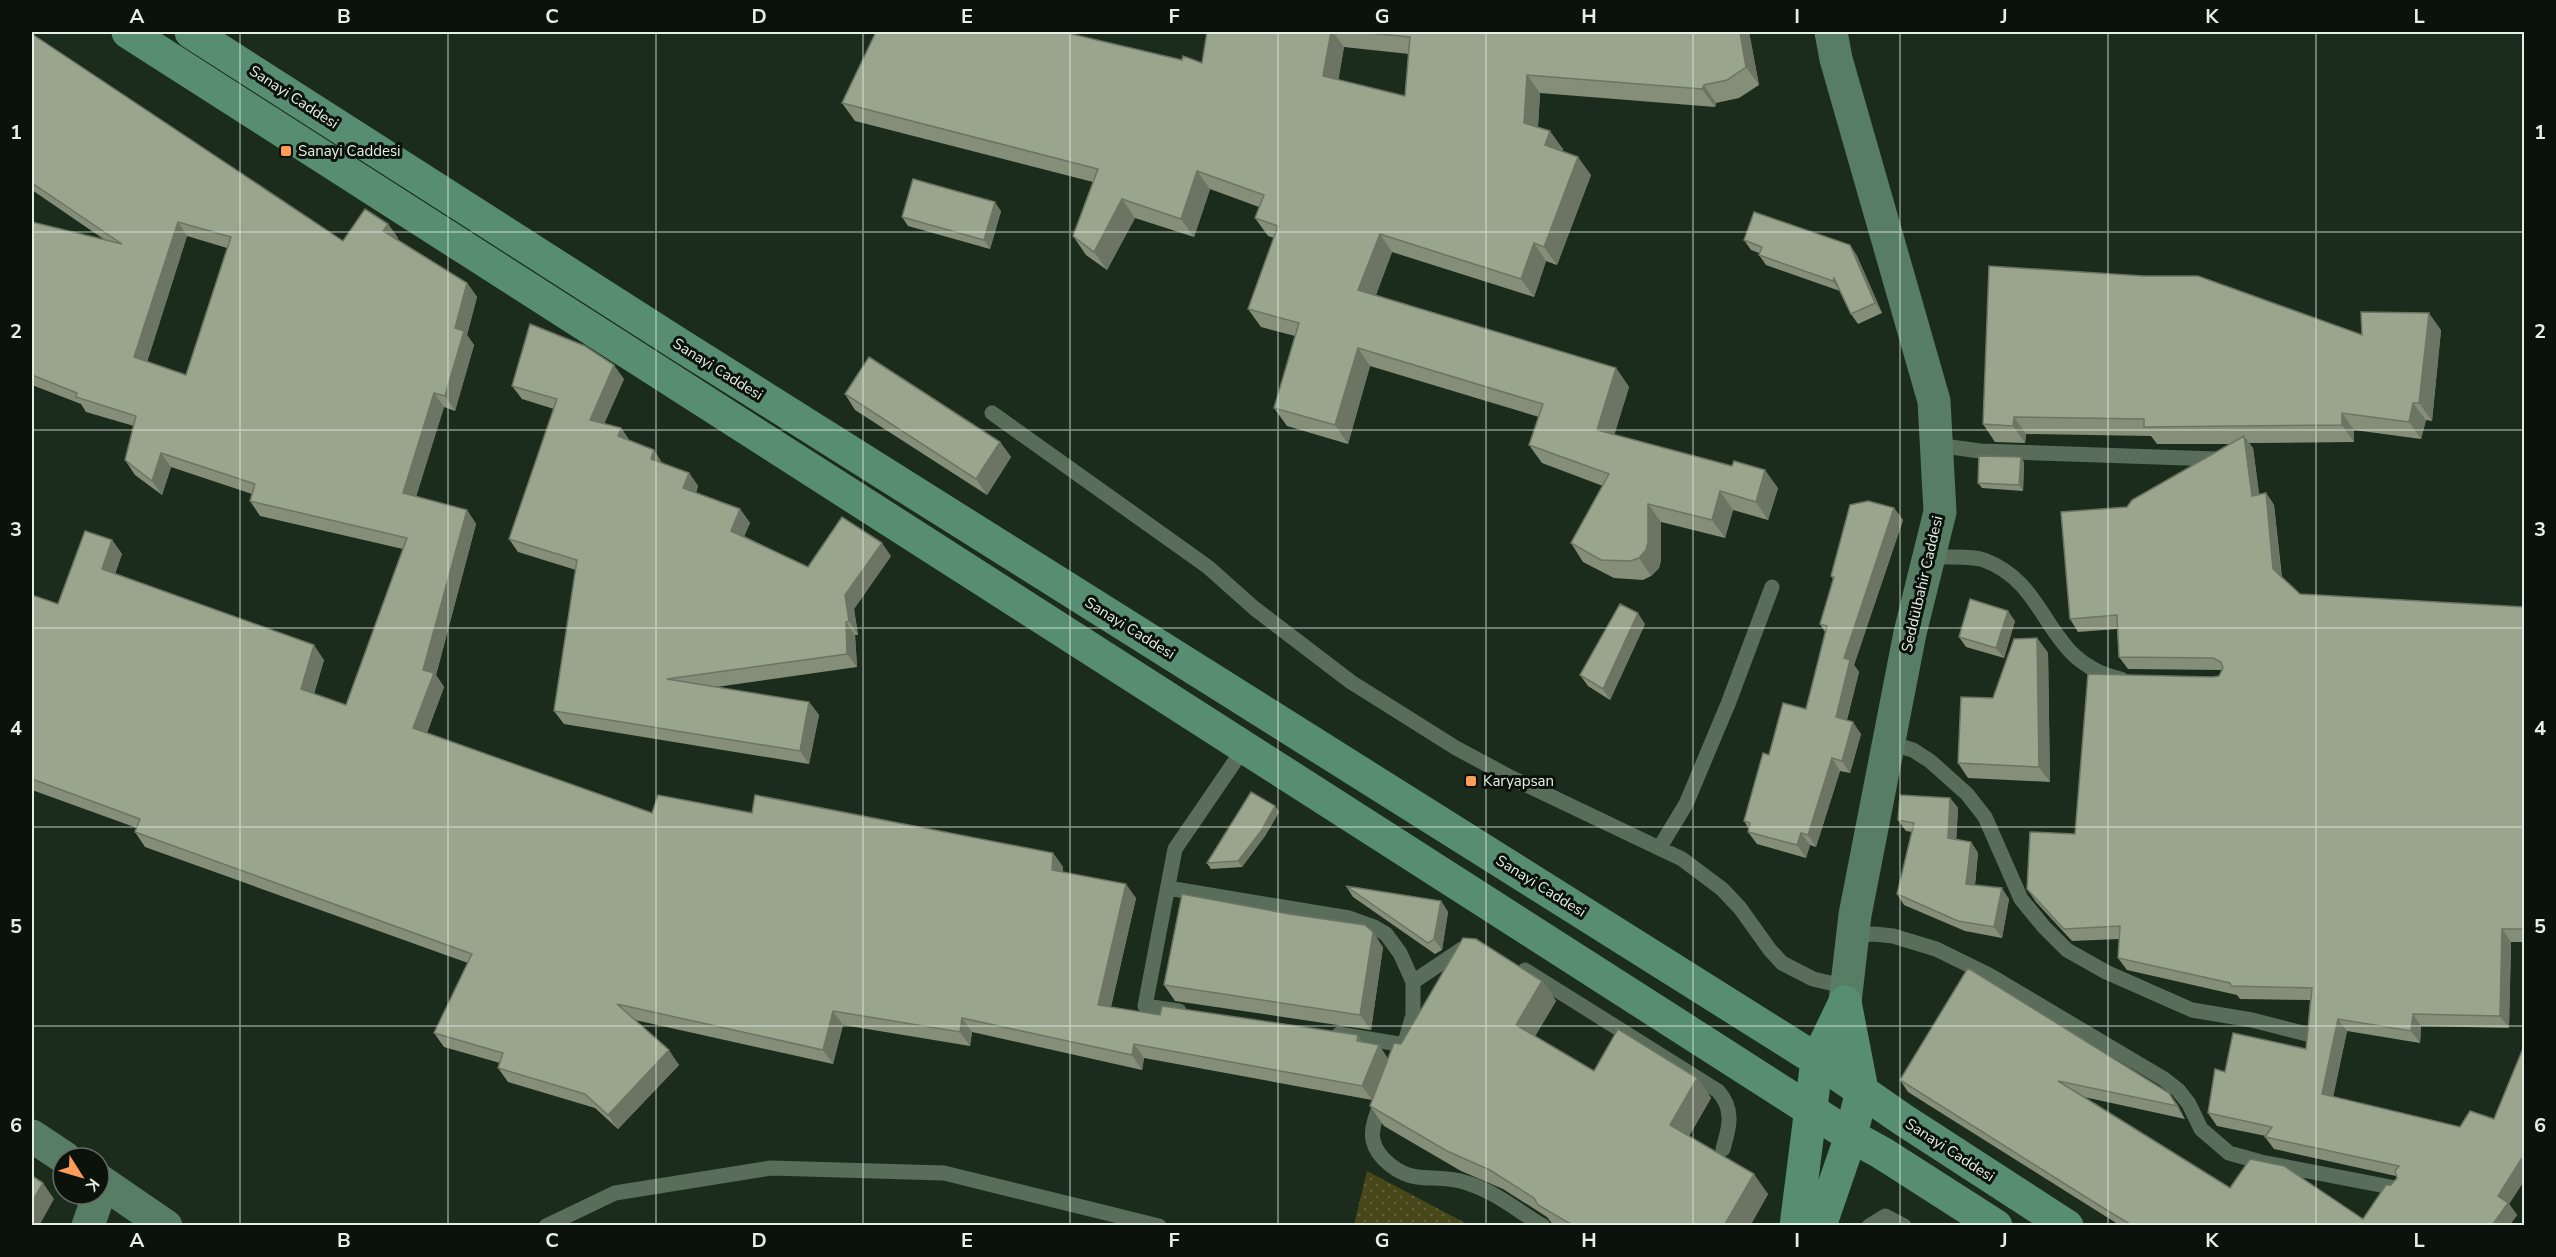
<svg xmlns="http://www.w3.org/2000/svg" width="2556" height="1257" font-family="'Nunito Sans',sans-serif">
<style>
.grass{fill:url(#grass-dots)}
.lines{fill:none;stroke-linecap:round;stroke-linejoin:round}
.lane{stroke:#5a6d5a;stroke-width:15}
.secondary{stroke:#587d65;stroke-width:33}
.primary{stroke:#578d71;stroke-width:33}
.wall{fill:#848e79;fill-rule:evenodd}
.shaded-wall{fill:#6c7463}
.building{fill:#9aa58d;stroke:#6c7463;stroke-width:1.5;fill-rule:evenodd}
.grid{fill:none;stroke:#e5f0e5;stroke-width:1.5;stroke-opacity:0.55}
.poi-dot{fill:#fd9c56;stroke:#0b120b;stroke-width:2}
.labels{text-anchor:middle;stroke-width:6;stroke-linejoin:round;paint-order:stroke}
.street-label{font-size:15px;fill:#e5f0e5;stroke:#0b120b}
.poi-label{font-size:15px;fill:#e5f0e5;stroke:#0b120b;text-anchor:start}
.neatline{fill:none;stroke:#e5f0e5;stroke-width:2}
.grid-label{font-size:20px;text-anchor:middle;font-weight:bold;fill:#e5f0e5}
</style>
<defs>
<pattern id="grass-dots" width="8" height="8" patternUnits="userSpaceOnUse" patternTransform="scale(1.5)"><rect width="8" height="8" fill="#474719"/><path d="M2 2h.1M6 6h.1" fill="none" stroke="#61623a" stroke-width="1.8" stroke-linecap="round"/></pattern>
</defs>
<rect width="100%" height="100%" fill="#1b2c1c"/>
<path class="grass" d="M1367 1171 1469 1225H1354Z"/>
<g class="lines">
<path class="lane" d="M992 413 1208 567 1254 608 1351 682 1456 748 1510 777 1682 859 1722 889 1740 908 1770 950 1782 963 1813 979 1830 983H1847
M1936 445 1980 451 2216 459
M1929 557C1945 558 1969 555 1984 560 2052 585 2043 663 2121 679
M1889 743 1913 750 1930 761 1967 794 1985 817 2021 899 2044 927 2067 950 2106 972 2192 1010 2252 1020 2307 1034
M1660 847 1686 804 1728 704 1772 587
M1168 888 1349 918 1374 927 1386 934 1400 953 1413 982V1015L1403 1049
M1853 936 1874 934 1893 936 1936 949 1989 975 2164 1079 2178 1090 2189 1104 2201 1129 2229 1153 2261 1162 2396 1188
M1525 970 1718 1091C1735 1110 1729 1128 1723 1149
M1413 982 1462 949 1472 947
M1179 1011 1145 1006 1175 849 1244 748
M1339 1034 1405 1045
M1384 1096C1379 1108 1370 1127 1373 1140 1377 1159 1400 1175 1417 1177 1434 1179 1450 1177 1467 1183 1494 1191 1518 1211 1543 1226
M546 1226 615 1193 771 1168 944 1173 1159 1226
M1869 1226 1885 1216 1904 1226"/>
<path class="secondary" d="M1831 32 1836 59 1934 401 1940 512 1910 633 1855 915 1845 1002
M32 1136 65 1158
M99 1180 166 1226
M88 1226 99 1194"/>
<path class="primary" d="M128 32 1851 1136 1882 1153 1996 1226
M191 32 680 345 1817 1060 1902 1119 2067 1226
M1796 1226 1817 1060 1845 1002
M1820 1226 1851 1136 1862 1090 1845 1002"/>
</g>
<path class="wall" d="M1207 32H1749L1759 85 1739 98 1716 103 1715 107 1540 93 1538 127 1563 149 1562 151 1591 175 1557 265 1546 261 1534 297 1392 252 1376 295 1616 368 1629 387 1614 435 1778 488 1768 520 1733 510 1725 538 1661 522V560L1659 568 1651 576 1643 580 1614 578 1583 562 1571 543 1603 486 1542 463 1529 445 1539 417 1370 366 1348 444 1287 426 1274 408 1295 336 1261 327 1248 309 1274 238 1268 236 1255 218 1259 207 1210 189 1194 237 1135 218 1107 270 1086 255 1073 236 1093 182 855 121 842 103 1182 60 1202 63ZM1344 47 1409 54 1405 96 1338 80Z
M32 34 343 241 388 224 398 238 397 239 467 283 477 297 467 335 474 345 455 411 444 407 416 496 467 510 476 524 436 675 444 687 427 733 652 813H752L1053 853 1063 867V872L1136 898 1111 1007 1160 1015 1379 1045 1388 1059 1401 1044 1542 981 1556 1001 1535 1036 1594 1071 1697 1078 1711 1098 1689 1136 1768 1194 1750 1226H1554L1547 1217 1503 1189 1461 1171 1384 1126 1370 1106 1372 1100 1144 1058 1142 1070 972 1032 970 1046 843 1025 833 1064 635 1020 679 1065 618 1129 595 1108 508 1082 498 1068 500 1063 444 1047 434 1033 468 963 145 847 135 832 137 828 32 790V595L58 604 112 540 122 554 115 574 324 660 314 694 346 705 403 549 260 516 250 501 252 494 171 467 162 495 135 475 125 460 134 426 86 412 81 404 32 385V222L105 240 32 190ZM187 236 227 248 186 375 147 362Z
M1001 211 990 249 908 226 902 217Z
M1744 240 1850 245 1857 256 1882 313 1858 324 1851 314 1840 291 1766 265 1759 255V253L1751 250Z
M2441 330 2432 421 2426 420 2421 439 2354 430V442L2249 443 2253 448 2259 494 2266 493 2274 505 2282 577 2300 594 2524 607V942H2511L2509 1028 2421 1026 2420 1043 2347 1031 2333 1097 2460 1127 2494 1119 2524 1046V1181L2509 1204 2517 1215 2509 1226H2121L1908 1092 1900 1080 1968 968 2169 1093 2185 1119 2084 1097 2230 1188 2363 1219 2397 1178 2396 1176 2274 1149 2265 1137 2266 1136 2217 1126 2208 1113 2225 1072 2306 1049 2310 1000 2240 999 2237 995 2127 970 2118 958 2119 939 2072 941 2036 902 2027 889 2213 677 2219 676 2222 670 2128 669 2119 657 2117 629 2078 632 2070 619 2127 507 2231 444H2157L2151 436 2026 434 2025 443 1995 442 1983 424 2362 335Z
M624 379 604 424 621 428 630 441 663 464 689 473 698 486 696 493 740 509 750 523 744 536 808 567 891 556 854 609 858 635H855L857 667 716 687 809 702 819 715 809 764 564 724 554 711 576 570 518 552 509 539 554 409 522 399 512 386Z
M845 394 1000 442 1011 457 987 495 855 410Z
M2024 462 2023 491 1982 488 1978 483Z
M1894 508 1903 520 1854 665 1859 672 1847 720 1861 734 1850 773 1840 771 1816 847 1810 845 1806 858 1757 844 1748 832 1749 829 1744 821 1806 709 1825 632 1820 624 1833 579 1831 576Z
M2015 621 2004 658 1966 647 1959 637Z
M1645 624 1610 700 1588 686 1580 675Z
M2037 638 2048 653 2050 782 1968 778 1958 763Z
M1950 798 1958 808 1956 839 1971 842 1978 853 1975 885 2009 899 2002 938 1965 931 1904 905 1897 894 1912 832 1906 831 1898 820Z
M1275 806 1279 812 1265 836 1242 867 1211 869 1207 863Z
M1346 886 1441 901 1448 912 1442 950 1435 954 1353 897Z
M1383 947 1371 1030 1175 1001 1164 985Z"/>
<path class="shaded-wall" d="M1331 32H1333L1344 47 1336 95 1323 76Z
M1740 32H1749L1759 85 1746 67Z
M1527 75 1540 93 1537 141 1524 123Z
M1704 85 1716 103 1715 107 1702 89Z
M1550 131 1563 149 1558 164 1545 145Z
M1578 157 1591 175 1557 265 1544 247Z
M1197 171 1210 189 1194 237 1181 219Z
M1122 199 1135 218 1107 270 1094 252Z
M995 202 1001 211 990 249 984 240Z
M178 222 187 236 144 372 134 357Z
M388 224 398 238 393 245 383 231Z
M1380 234 1392 252 1371 308 1358 290Z
M1534 243 1546 261 1534 297 1521 279Z
M1850 245 1857 256 1882 313 1875 303Z
M1834 278 1840 291 1833 281Z
M467 283 477 297 467 335 474 345 455 411 445 396 455 328Z
M2429 313 2441 330 2432 421 2419 403Z
M1358 348 1370 366 1348 444 1335 425Z
M614 365 624 379 600 433 590 420Z
M1616 368 1629 387 1610 449 1597 430Z
M434 393 444 407 413 507 403 493Z
M2413 403 2426 420 2421 439 2409 422Z
M2342 413 2354 430V442L2342 425Z
M2014 417 2026 434 2025 443 2013 426Z
M621 428 630 442 618 436Z
M2244 436 2253 448 2261 508 2252 496Z
M1000 442 1011 457 987 495 976 479Z
M654 450 663 464 651 459Z
M161 453 171 467 162 495 152 481Z
M2021 457 2024 462 2023 491 2019 485Z
M1765 470 1778 488 1768 520 1756 502Z
M689 473 698 486 692 502 683 488Z
M1720 491 1733 510 1725 538 1712 520Z
M2266 493 2274 505 2282 582 2273 569Z
M1648 504 1661 522V560L1659 568 1651 576 1639 558Z
M1894 508 1903 520 1854 665 1859 672 1844 730 1836 717 1844 658Z
M740 509 750 523 741 544 731 531Z
M467 510 476 524 436 675 444 687 423 742 413 728 423 670Z
M112 540 122 554 111 584 102 569Z
M882 543 891 556 854 609 858 635 849 621 845 595Z
M2008 611 2015 621 2004 658 1996 648Z
M1638 613 1645 624 1610 700 1603 689Z
M846 622 855 635 857 667 847 654Z
M2037 638 2048 653 2050 782 2039 767Z
M314 645 324 660 311 703 301 689Z
M809 702 819 715 809 764 800 751Z
M1853 722 1861 734 1850 773 1842 761Z
M1832 758 1840 771 1816 847 1808 835Z
M1950 798 1958 808 1956 848 1948 838Z
M1275 806 1279 812 1265 836 1242 867 1238 861Z
M1801 833 1810 845 1806 858 1797 845Z
M1971 842 1978 853 1974 894 1966 884Z
M1053 853 1063 867 1062 884 1052 870Z
M1126 884 1136 898 1108 1019 1098 1005Z
M2002 888 2009 899 2002 938 1994 927Z
M1441 901 1448 912 1442 950 1434 939Z
M2502 929 2511 942 2509 1028 2500 1016Z
M1373 932 1383 947 1371 1030 1360 1015Z
M1542 981 1556 1001 1530 1045 1516 1025Z
M833 1011 843 1025 833 1064 823 1050Z
M2413 1014 2421 1026 2420 1043 2411 1031Z
M962 1018 972 1032 970 1046 960 1032Z
M2338 1019 2347 1031 2331 1107 2322 1094Z
M1358 1035 1368 1049 1357 1041Z
M1134 1044 1144 1058 1142 1070 1132 1055Z
M1379 1045 1388 1059 1372 1100 1362 1086Z
M669 1050 679 1065 618 1129 608 1115Z
M1697 1078 1711 1098 1684 1145 1670 1125Z
M2169 1093 2178 1105 2185 1119Z
M2524 1155V1181L2509 1204 2517 1215 2509 1226H2493L2498 1196Z
M1754 1174 1768 1194 1750 1226H1726L1725 1224Z
M43 1183 54 1199 39 1226H32V1202Z"/>
<path class="building" d="M876 32H1063L1182 60 1183 56 1202 63 1207 32H1331L1323 76 1405 96 1410 37 1357 32H1740L1746 67 1727 80 1704 85 1702 89 1527 75 1524 123 1550 131 1545 145 1578 157 1544 247 1534 243 1521 279 1380 234 1358 290 1616 368 1597 430 1732 466 1734 461 1765 470 1756 502 1720 491 1712 520 1648 504V542L1646 550 1639 558 1630 561 1601 560 1571 543 1609 474 1529 445 1543 404 1358 348 1335 425 1274 408 1299 323 1248 309 1278 226 1255 218 1264 195 1197 171 1181 219 1122 199 1094 252 1073 236 1098 169 842 103Z
M32 34 343 241 365 209 388 224 383 231 467 283 455 328 464 331 445 396 434 393 403 493 467 510 423 670 434 673 413 728 652 813 658 795 752 813 755 795 1053 853 1052 870 1126 884 1098 1005 1160 1015 1162 1006 1358 1035 1357 1041 1379 1045 1362 1086 1134 1044 1132 1055 962 1018 960 1032 833 1011 823 1050 617 1004 669 1050 608 1115 585 1094 498 1068 503 1053 434 1033 472 954 135 832 140 819 32 779V595L58 604 85 531 112 540 102 569 314 645 301 689 346 705 407 538 250 501 255 484 161 453 152 481 125 460 136 416 76 397 77 393 32 375V222L122 244 32 183ZM178 222 231 237 186 375 134 357Z
M913 179 995 202 984 240 902 217Z
M1754 212 1850 245 1875 303 1851 314 1834 278 1833 281 1759 255 1762 247 1744 240Z
M1989 266 2144 276H2198L2362 335 2361 312 2429 313 2419 403H2413L2409 422 2342 413V425L2144 427V419L2014 417 2013 426 1983 424Z
M530 324 585 346 614 365 590 420 621 428 618 436 654 450 651 459 689 473 683 488 740 509 731 531 808 567 842 517 882 543 845 595 849 621 846 622 847 654 667 679 809 702 800 751 554 711 577 560 509 539 557 399 512 386Z
M869 357 1000 442 976 479 845 394Z
M2244 436 2252 496 2266 493 2273 569 2300 594 2524 607V929H2502L2500 1016 2413 1014 2411 1031 2338 1019 2322 1094 2460 1127 2470 1111 2494 1119 2524 1046V1155L2498 1196 2508 1203 2493 1224V1226H2133L2105 1209 1900 1080 1968 968 2169 1093 2177 1106 2058 1081 2230 1188 2250 1159 2284 1166 2363 1219 2386 1185H2391L2397 1178 2395 1171 2399 1166 2265 1137 2272 1127 2208 1113 2215 1069 2225 1072 2233 1033 2306 1049 2312 988 2231 986 2230 983 2118 958 2120 926 2064 929 2027 889 2030 832 2075 834 2088 674 2213 677 2219 676 2223 668 2221 662 2213 658 2119 657 2117 615 2070 619 2061 512 2127 507 2132 500Z
M1979 456 2021 457 2019 485 1978 483Z
M1868 501 1894 508 1844 658 1850 660 1836 717 1853 722 1842 761 1832 758 1808 835 1801 833 1797 845 1748 832 1750 823 1744 821 1763 753 1769 755 1783 703 1806 709 1827 626 1820 624 1834 577 1831 576 1850 505Z
M1970 599 2008 611 1996 648 1959 637Z
M1620 604 1638 613 1603 689 1580 675Z
M2037 638 2039 767 1958 763 1961 697 1993 698 2014 639Z
M1251 792 1275 806 1261 831 1238 861 1207 863Z
M1900 795 1950 798 1948 838 1971 842 1966 884 2002 888 1994 927 1958 921 1897 894 1914 823 1898 820Z
M1346 886 1441 901 1434 939 1428 943Z
M1182 894 1289 914 1365 925 1373 932 1360 1015 1164 985Z
M1463 938 1476 939 1542 981 1516 1025 1594 1071 1618 1029 1697 1078 1670 1125 1754 1174 1725 1224 1727 1226H1574L1538 1205 1534 1198 1490 1170 1447 1151 1370 1106 1394 1043 1401 1044Z
M32 1176 43 1183 32 1202Z"/>
<path class="grid" d="M240 32V1226M448 32V1226M656 32V1226M863 32V1226M1070 32V1226M1278 32V1226M1486 32V1226M1693 32V1226M1900 32V1226M2108 32V1226M2316 32V1226M32 232H2524M32 430H2524M32 628H2524M32 827H2524M32 1026H2524"/>
<g class="poi-dot">
<rect x="280" y="145" width="12" height="12" rx="3"/>
<rect x="1465" y="775" width="12" height="12" rx="3"/>
</g>
<g class="labels">
<g class="street-label">
<text transform="translate(294 97) rotate(33)" y="5">Sanayi Caddesi</text>
<text transform="translate(718 369) rotate(32)" y="5">Sanayi Caddesi</text>
<text transform="translate(1922 584) rotate(-77)" y="5">Seddülbahir Caddesi</text>
<text transform="translate(1130 628) rotate(32)" y="5">Sanayi Caddesi</text>
<text transform="translate(1541 886) rotate(32)" y="5">Sanayi Caddesi</text>
<text transform="translate(1950 1150) rotate(33)" y="5">Sanayi Caddesi</text>
</g>
<g class="poi-label">
<text x="298" y="156">Sanayi̇ Caddesi̇</text>
<text x="1483" y="786">Karyapsan</text>
</g>
</g>
<rect width="2556" height="1257" fill="none" stroke="#0b120b" stroke-width="66"/>
<g transform="translate(81 1176) rotate(127)"><circle r="28" fill="#0b120b" stroke="#626b62" stroke-width="1.5"/>
<path d="M0-4.5L10 22L0 15L-10 22Z" fill="#fd9c56"/>
<text y="-9" font-size="16" font-weight="bold" text-anchor="middle" fill="#e5f0e5">K</text>
</g>
<rect x="33" y="33" width="2490" height="1191" class="neatline"/>
<g class="grid-label">
<text x="137" y="23">A</text>
<text x="344" y="23">B</text>
<text x="552" y="23">C</text>
<text x="759" y="23">D</text>
<text x="967" y="23">E</text>
<text x="1174" y="23">F</text>
<text x="1382" y="23">G</text>
<text x="1589" y="23">H</text>
<text x="1797" y="23">I</text>
<text x="2004" y="23">J</text>
<text x="2212" y="23">K</text>
<text x="2419" y="23">L</text>
<text x="16" y="139">1</text>
<text x="2540" y="139">1</text>
<text x="16" y="338">2</text>
<text x="2540" y="338">2</text>
<text x="16" y="536">3</text>
<text x="2540" y="536">3</text>
<text x="16" y="735">4</text>
<text x="2540" y="735">4</text>
<text x="16" y="933">5</text>
<text x="2540" y="933">5</text>
<text x="16" y="1132">6</text>
<text x="2540" y="1132">6</text>
<text x="137" y="1247">A</text>
<text x="344" y="1247">B</text>
<text x="552" y="1247">C</text>
<text x="759" y="1247">D</text>
<text x="967" y="1247">E</text>
<text x="1174" y="1247">F</text>
<text x="1382" y="1247">G</text>
<text x="1589" y="1247">H</text>
<text x="1797" y="1247">I</text>
<text x="2004" y="1247">J</text>
<text x="2212" y="1247">K</text>
<text x="2419" y="1247">L</text>
</g>
</svg>
